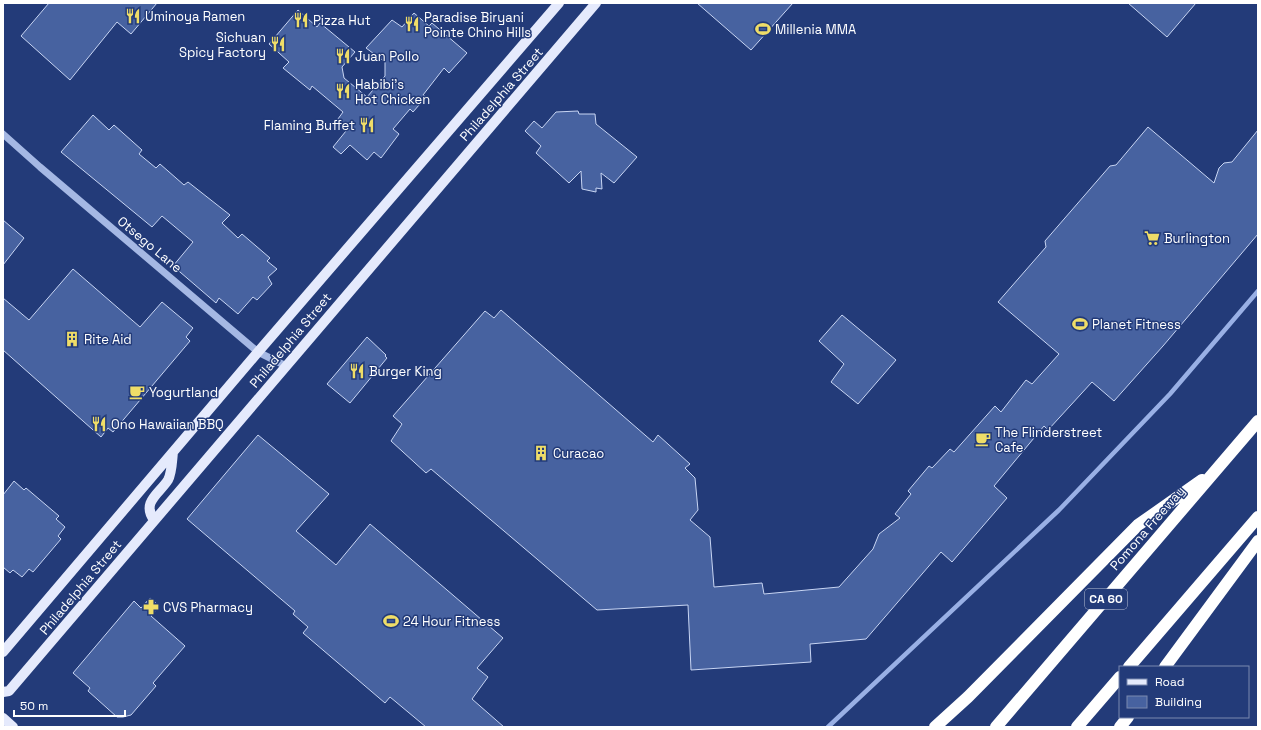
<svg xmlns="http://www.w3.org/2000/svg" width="1261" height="730" font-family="'Space Grotesk',sans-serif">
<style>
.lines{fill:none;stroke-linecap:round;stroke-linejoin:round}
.stream{stroke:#99b0e5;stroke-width:4.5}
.building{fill:#4762a0;stroke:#c8d5f3}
.minor{stroke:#a5b8e4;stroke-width:7}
.major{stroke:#e5eafc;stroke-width:10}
.highway{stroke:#fff;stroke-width:12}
.labels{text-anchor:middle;stroke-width:3;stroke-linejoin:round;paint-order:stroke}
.shield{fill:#233b79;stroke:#bdc4d7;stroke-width:1}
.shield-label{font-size:12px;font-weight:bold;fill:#fff}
.poi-label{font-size:13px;fill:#fff;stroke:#233b79;text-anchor:start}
.street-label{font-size:13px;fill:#fff;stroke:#233b79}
</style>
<rect width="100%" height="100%" fill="#233b79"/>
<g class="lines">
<path class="stream" d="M828 727 1059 510 1170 394 1258 291"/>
</g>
<path class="building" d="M49 3H157L131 34 117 22 70 80 21 36Z
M697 3H793L751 50Z
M1128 3H1196L1167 37Z
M298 10 317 27 320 23 355 52 342 67 344 78 367 97 385 76V62L366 48 392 20 402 27 414 13 429 26 432 23 467 53 449 73 444 68 423 95 426 97 413 112 410 109 393 129 399 134 381 158 374 152 367 160 350 145 341 154 333 147 346 131 335 123 343 112 312 86 310 90 283 68 289 62 269 44Z
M578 111 579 114H595L596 124 637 157 614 183 601 173 602 189 596 188V192L582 189 581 171 569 183 536 153 541 146 525 131 534 121 542 128 556 112Z
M93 115 109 130 114 125 142 150 139 154 156 168 160 164 184 185 188 182 230 215 222 223 238 238 242 234 270 258 267 261 277 269 268 277 272 284 257 300 253 297 238 314 219 298 216 303 173 266 193 242 162 216 152 227 61 152Z
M1148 127 1214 183 1219 168 1224 163 1232 162 1258 130V234L1163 346 1114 401 1092 382 1048 430 1044 426 994 486 1007 498 952 562 941 552 866 639 810 644 811 662 691 670 688 605 597 610 431 469 426 473 391 441 402 424 393 416 485 311 494 318 501 310 653 442 658 435 690 464 685 468 695 478 698 510 690 520 710 537 714 587 762 583 764 594 839 587 873 549 879 534 900 518 895 514 911 494 908 491 929 466 932 468 950 449 954 452 995 406 1001 412 1026 380 1032 384 1059 354 998 302 1046 247 1045 241 1110 166 1116 165Z
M3 220 24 238 3 265Z
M73 269 140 327 162 302 193 328 186 337 190 341 113 432 108 428 101 437 3 350V298L29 320Z
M842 315 896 360 858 404 831 382 844 364 819 341Z
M367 337 386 355 385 356 387 358 350 403 327 384Z
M258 435 329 494 296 531 336 565 370 524 503 638 477 668 488 677 472 699 504 727H426L390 697 385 703 303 633 308 627 293 614 295 611 187 519Z
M14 481 24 490 26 488 59 516 56 519 65 527 58 536 61 539 33 572 29 569 22 577 13 570 10 573 3 567V495Z
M150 598 159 606 151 616 185 646 153 683 156 686 131 715 123 717H117L88 691 90 688 73 673 134 601 141 608Z"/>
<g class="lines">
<path class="minor" d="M3 134 40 167 258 352 286 366"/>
<path class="major" d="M154 520C141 502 160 493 168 480 172 473 172 460 173 452
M3 652 258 352 559 3
M3 692 9 691 596 3
M3 718 13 727"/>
<path class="highway" d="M1129 667 1258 517
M1165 667 1258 541
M935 727 968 697 1138 525 1202 480
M996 727 1258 421
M1077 727 1120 677
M1120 727 1128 717"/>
</g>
<defs>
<symbol id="restaurant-bare" viewBox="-9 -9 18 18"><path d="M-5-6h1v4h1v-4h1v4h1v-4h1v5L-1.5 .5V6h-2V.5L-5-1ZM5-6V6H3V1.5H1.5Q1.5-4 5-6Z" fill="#efdd68" stroke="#233b79" stroke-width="2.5" paint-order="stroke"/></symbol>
<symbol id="stadium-bare" viewBox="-9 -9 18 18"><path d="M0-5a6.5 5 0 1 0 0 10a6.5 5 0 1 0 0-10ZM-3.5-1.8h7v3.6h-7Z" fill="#efdd68" stroke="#233b79" stroke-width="2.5" paint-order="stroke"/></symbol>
<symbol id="supermarket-bare" viewBox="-9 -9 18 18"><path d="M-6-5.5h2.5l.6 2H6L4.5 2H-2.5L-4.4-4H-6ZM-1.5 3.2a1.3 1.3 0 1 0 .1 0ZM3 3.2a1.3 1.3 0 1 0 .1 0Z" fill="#efdd68" stroke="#233b79" stroke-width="2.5" paint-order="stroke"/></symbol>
<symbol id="building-bare" viewBox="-9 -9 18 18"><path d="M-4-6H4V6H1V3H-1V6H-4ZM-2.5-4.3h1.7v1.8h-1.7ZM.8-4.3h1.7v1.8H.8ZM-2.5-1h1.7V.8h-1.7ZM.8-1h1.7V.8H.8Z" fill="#efdd68" stroke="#233b79" stroke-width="2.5" paint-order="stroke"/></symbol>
<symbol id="cafe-bare" viewBox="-9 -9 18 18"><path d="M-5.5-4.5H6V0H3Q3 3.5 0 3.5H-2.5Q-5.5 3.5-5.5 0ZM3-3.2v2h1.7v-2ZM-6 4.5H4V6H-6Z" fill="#efdd68" stroke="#233b79" stroke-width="2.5" paint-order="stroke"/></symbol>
<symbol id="pharmacy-bare" viewBox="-9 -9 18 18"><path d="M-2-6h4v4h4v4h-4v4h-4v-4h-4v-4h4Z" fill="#efdd68" stroke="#233b79" stroke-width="2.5" paint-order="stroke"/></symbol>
</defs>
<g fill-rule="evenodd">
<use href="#restaurant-bare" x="122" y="5" width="22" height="22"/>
<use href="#restaurant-bare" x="290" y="9" width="22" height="22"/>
<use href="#restaurant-bare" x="401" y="13" width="22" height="22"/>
<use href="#stadium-bare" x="752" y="18" width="22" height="22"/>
<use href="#restaurant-bare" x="267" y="33" width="22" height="22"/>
<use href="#restaurant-bare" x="332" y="45" width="22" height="22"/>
<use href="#restaurant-bare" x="332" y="80" width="22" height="22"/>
<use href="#restaurant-bare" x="356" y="114" width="22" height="22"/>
<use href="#supermarket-bare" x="1141" y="227" width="22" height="22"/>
<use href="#stadium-bare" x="1069" y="313" width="22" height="22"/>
<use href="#building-bare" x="61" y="328" width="22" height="22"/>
<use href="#restaurant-bare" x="346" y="360" width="22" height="22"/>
<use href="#cafe-bare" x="126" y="381" width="22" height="22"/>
<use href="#restaurant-bare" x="88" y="413" width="22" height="22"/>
<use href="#cafe-bare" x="972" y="428" width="22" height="22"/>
<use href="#building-bare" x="530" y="442" width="22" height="22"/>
<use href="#pharmacy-bare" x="140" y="596" width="22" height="22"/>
<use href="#stadium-bare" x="380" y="610" width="22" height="22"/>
</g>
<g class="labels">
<rect class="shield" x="1085" y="589" width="42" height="20" rx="3"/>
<g class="shield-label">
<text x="1106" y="603">CA 60</text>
</g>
<g class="poi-label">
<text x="145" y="21">Uminoya Ramen</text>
<text x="424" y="22">Paradise Biryani<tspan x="424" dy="15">Pointe Chino Hills</tspan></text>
<text x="313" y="25">Pizza Hut</text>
<text x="775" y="34">Millenia MMA</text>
<text x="266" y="42" text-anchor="end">Sichuan<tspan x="266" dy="15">Spicy Factory</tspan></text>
<text x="355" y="61">Juan Pollo</text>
<text x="355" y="89">Habibi's<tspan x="355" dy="15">Hot Chicken</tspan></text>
<text x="355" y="130" text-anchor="end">Flaming Buffet</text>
<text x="1164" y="243">Burlington</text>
<text x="1092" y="329">Planet Fitness</text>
<text x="84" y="344">Rite Aid</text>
<text x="369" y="376">Burger King</text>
<text x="149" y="397">Yogurtland</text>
<text x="111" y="429">Ono Hawaiian BBQ</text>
<text x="995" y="437">The Flinderstreet<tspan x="995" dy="15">Cafe</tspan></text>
<text x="553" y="458">Curacao</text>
<text x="163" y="612">CVS Pharmacy</text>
<text x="403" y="626">24 Hour Fitness</text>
</g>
<g class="street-label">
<text transform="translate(501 94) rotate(-49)" y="5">Philadelphia Street</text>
<text transform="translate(150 244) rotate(40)" y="5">Otsego Lane</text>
<text transform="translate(290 340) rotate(-50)" y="5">Philadelphia Street</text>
<text transform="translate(1147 528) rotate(-49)" y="5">Pomona Freeway</text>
<text transform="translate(80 587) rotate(-50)" y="5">Philadelphia Street</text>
</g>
</g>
<rect width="1261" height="730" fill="none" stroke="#ffffff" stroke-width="8"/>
<rect x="1119" y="666" width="130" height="52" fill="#233b79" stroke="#7b89af"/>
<rect x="1127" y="679" width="20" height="6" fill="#e5eafc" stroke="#7b89af"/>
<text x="1155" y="686" font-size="12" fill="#ffffff">Road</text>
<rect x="1127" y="696" width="20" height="12" fill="#4762a0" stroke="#7b89af"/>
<text x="1155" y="706" font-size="12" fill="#ffffff">Building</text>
<path d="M14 710v6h111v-6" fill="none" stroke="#ffffff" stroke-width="2"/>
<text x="20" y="710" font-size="12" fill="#ffffff" stroke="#233b79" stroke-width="3" paint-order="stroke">50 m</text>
</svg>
